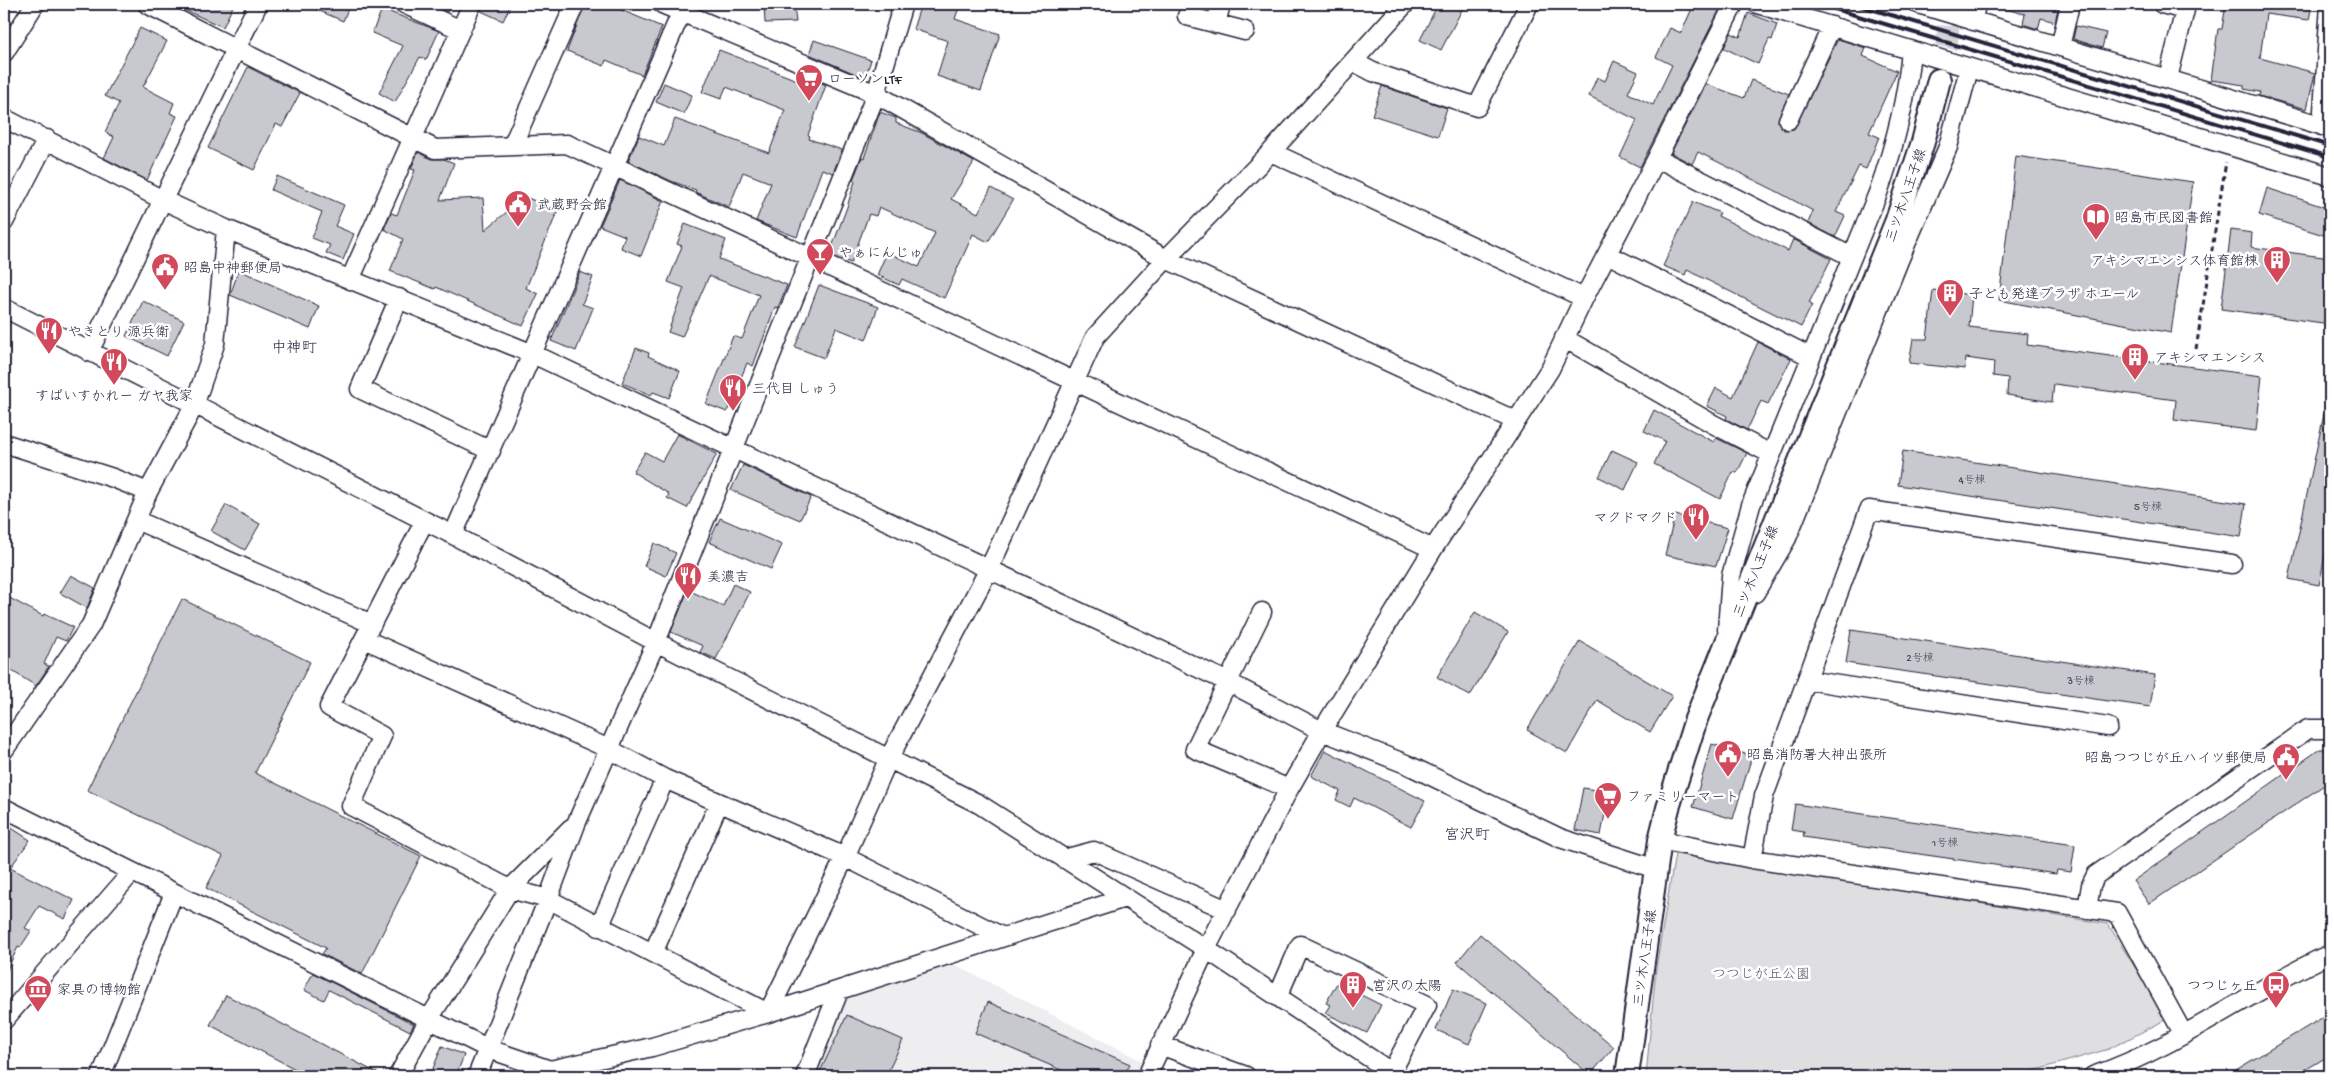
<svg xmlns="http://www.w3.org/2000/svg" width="2334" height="1080" font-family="'Gochi Hand','Klee One',sans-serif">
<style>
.built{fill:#eeeef1}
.green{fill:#dfdfe2;stroke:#80808e}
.building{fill:#c8c8cf;stroke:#22223b}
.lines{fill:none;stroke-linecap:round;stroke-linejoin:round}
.major-tunnel{stroke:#d3d3d8;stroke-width:22;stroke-dasharray:22 11;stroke-linecap:butt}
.minor-casing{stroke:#22223b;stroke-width:21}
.major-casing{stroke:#22223b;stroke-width:26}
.path{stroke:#22223b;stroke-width:3;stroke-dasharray:5 4;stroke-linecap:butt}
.minor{stroke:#fff;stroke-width:18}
.major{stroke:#fff;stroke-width:22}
.rail{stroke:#22223b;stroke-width:4}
.labels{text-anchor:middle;stroke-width:5;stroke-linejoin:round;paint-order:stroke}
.number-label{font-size:11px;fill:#4c4c60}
.poi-label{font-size:14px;fill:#22223b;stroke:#fff;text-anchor:start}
.street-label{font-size:14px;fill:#22223b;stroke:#fff}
.park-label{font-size:14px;fill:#5b5b6d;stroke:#fff}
.neighbourhood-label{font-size:15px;fill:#22223b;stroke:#fff}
</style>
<rect width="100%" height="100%" fill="#fff"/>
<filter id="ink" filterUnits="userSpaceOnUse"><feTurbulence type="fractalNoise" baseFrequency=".02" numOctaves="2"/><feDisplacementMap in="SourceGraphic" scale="10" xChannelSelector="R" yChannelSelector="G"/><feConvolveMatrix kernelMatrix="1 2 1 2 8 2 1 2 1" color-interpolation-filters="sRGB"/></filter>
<g filter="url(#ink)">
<path class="built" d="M936 955 1146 1063 1140 1076H809L848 982Z"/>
<path class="green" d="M1675 854 2108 924 2167 1019 2109 1049 2016 1076H1646L1656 968Z"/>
<path class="building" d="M171 4H234L223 27Z
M303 4H350L343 21Z
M429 4H451L447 12Z
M482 4H511L503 21 481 11Z
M585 4H607L662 27 642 75 606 60 604 66 567 51Z
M764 4H794L796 22 765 23Z
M921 4H960L955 19 1000 34 981 91 937 76 948 41 913 29Z
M1438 4H1465L1441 50 1420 40Z
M1694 4H1701L1719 11 1640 167 1620 157 1637 120 1589 96 1597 77 1605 81 1614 61 1638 72 1628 93 1653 105 1672 65 1656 57 1670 28 1681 33Z
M2005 4H2059L2055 22 2041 18 2038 29 2023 24 2025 14 2005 9Z
M2226 4H2312L2309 20 2266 14 2260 58 2315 73 2307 109 2259 96 2260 92 2244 89V85L2211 80 2218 29H2222Z
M382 9 439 31 426 60 420 57 395 102 379 93 403 46 372 33Z
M1748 13 1777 24 1772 40 1769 39 1758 64 1724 48 1731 33 1740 37Z
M2076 26 2106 33 2102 48 2073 39Z
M140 28 167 41 143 87 174 103 170 113 177 116 147 180 104 158 114 137 105 132 119 103 105 96Z
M1838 39 1866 48 1863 56 1897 71 1869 133 1879 137 1866 169 1859 166 1836 212 1845 216 1835 237 1808 223 1813 211 1778 192 1698 152 1692 164 1671 153 1706 84 1744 98 1751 80 1789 94 1778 121 1784 130 1794 129Z
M814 40 871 60 865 78 809 54Z
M719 50 797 80 801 74 826 85 808 135 810 136 809 139 842 150 833 173 822 169 797 237 756 221 771 183 743 172 729 207 695 192 696 190 671 181 628 161 639 136 664 146 675 119 769 153 785 110 726 87 721 99 702 92Z
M248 67 300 93 282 127 276 124 254 170 208 148Z
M664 83 692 95 684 114 656 102Z
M1382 86 1447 108 1438 136 1372 115Z
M880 112 896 118V123L922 133 974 162 951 199 978 213 991 188 1013 200 988 242 973 234 944 298 902 279 899 285 877 275 887 252 919 267 935 233 879 207 876 216 869 214 851 263 829 255 847 207 855 181 853 180 862 157 864 158Z
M418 152 431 159H444L454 163 440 200 483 198 485 230 525 197 558 210 526 288 538 294 523 326 436 287 435 289 390 271 403 239 384 229 391 213 397 215 415 170 411 169Z
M2016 156 2193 182 2171 333 1999 300Z
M277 176 344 205 335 226 354 234 343 260 326 253 330 245 312 238 322 212 271 190Z
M620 180 663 201 641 256 621 248 625 236 600 226Z
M2267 188 2330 209V237L2259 215Z
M1693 202 1720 213 1718 216 1788 251 1793 239 1831 259 1809 303 1812 305 1801 327 1687 270 1685 275 1663 266Z
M685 224 726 240 719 259 787 285 778 308 775 307 753 366 747 363 727 412 706 404 733 336 742 339 759 295 709 276 682 337 668 332 684 288 668 282 682 246 677 244Z
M2231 230 2252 233 2251 247 2330 258V324L2221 309Z
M239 270 319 306 310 329 230 295Z
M580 272 593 277 582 304 593 308 576 351 551 341Z
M819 285 878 307 866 340 836 328 824 358 795 347Z
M1933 290 1972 295 1969 327 2028 334 2027 345 2262 376 2256 431 2174 420 2176 400 2054 384 2052 402 2007 395 2008 378 1993 376 1994 362 1966 358 1965 369 1909 363 1913 339H1927Z
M143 301 184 321 167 356 126 336Z
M1758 342 1791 359 1768 404 1761 401 1747 430 1726 419 1727 416 1707 406 1716 388 1733 397Z
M636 348 649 353 648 356 680 371 669 398 653 392 651 395 622 383Z
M1654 410 1714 442 1716 438 1747 453 1737 473 1733 472 1720 499 1654 464 1665 441 1644 431Z
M2324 414H2330V531L2319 585 2289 579Z
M677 434 717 454 687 508 667 498 669 494 633 472 645 452 662 461Z
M1612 450 1638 462 1625 490 1599 477Z
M1903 451 2246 504 2241 537 1898 485Z
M743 465 811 497 800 520 731 490Z
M226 505 260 524 245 550 211 531Z
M1675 515 1728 528 1716 566 1665 555Z
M720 518 782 545 771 569 709 542Z
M654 543 676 553 666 576 644 566Z
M71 575 95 588 87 608 60 593Z
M733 584 750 592 716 659 700 652 703 646 671 632 688 590 723 606Z
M4 595 43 616 44 614 73 627 66 641 56 637 44 664 49 666 36 686 4 666Z
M182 599 310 662 255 773 421 856 362 974 322 954 326 948 206 888 223 856 87 790Z
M1475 612 1508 632 1470 696 1437 677Z
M1851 630 2155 675 2150 707 1846 663Z
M1580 641 1672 696 1650 732 1597 700 1567 753 1527 730Z
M1712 744 1752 756 1733 819 1693 807Z
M2320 749H2330V781L2149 904 2133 881Z
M1325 750 1425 801 1411 827 1354 798 1350 807 1336 800 1340 791 1311 776Z
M1583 788 1609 792 1601 835 1575 830Z
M1795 804 2075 845 2071 872 2057 870 2056 874 1803 837 1804 832 1791 830Z
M4 823 30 840 10 868 74 900 65 919 39 906 25 928 31 931 20 948 18 947 4 976Z
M1480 934 1614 1047 1590 1075 1457 962Z
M313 973 414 1024 410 1031 329 990 324 1000 304 990Z
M1337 983 1381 1005 1367 1033 1325 1013 1330 1005 1326 1003Z
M1453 989 1487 1003 1469 1044 1436 1030Z
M226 995 383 1076H309L210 1025Z
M988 1002 1130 1064 1124 1076H1075L975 1033Z
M2330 1013V1055L2295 1076H2226Z
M847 1015 903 1040 886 1076H818Z
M442 1046 464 1055 456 1076H430Z"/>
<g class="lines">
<path class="major-tunnel" d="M1939 80 1947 43 1950 4"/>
<defs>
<path id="minor" d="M147 4 435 149 567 144 1433 549
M404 4 461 30
M662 4 876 94 1166 259 1516 421
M1757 4 2330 176
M1918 4 2330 128
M2162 4 2185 10 2168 78
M1187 16 1245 31
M1973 21 1976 4
M1216 24 1221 4
M2060 47 2070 4
M4 53 35 4
M1354 62 1373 72 1477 107 1529 4
M4 118 163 200 226 229 533 354 1228 682 1322 731 1406 764 1560 838 1656 869
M1788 120 1832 26
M2322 126 2330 4
M512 146 575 4
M1271 152 1584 298
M1657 158 1852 257
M4 222 47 139
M1607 254 1811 357
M350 280 472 4
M399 298 360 389 491 451
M4 308 453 535 656 642 979 804 1206 949 1397 1076
M1564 338 1713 424 1771 454
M89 352 258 4
M4 443 113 478 148 492
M136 520 372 624
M424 522 329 707 382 736 351 806 510 889 548 899 768 1013 845 857 888 760 989 569 1095 337 1166 259 1271 152 1405 4
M453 535 685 4
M1755 593 1787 538 1900 258 1948 147 1969 69
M1262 612 1195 749 1289 789
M1727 630 1731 576 1751 505 1878 193C1895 145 1907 100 1911 50
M364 639 609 749 665 779 845 857 1003 937
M1807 680 2108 727
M4 750 91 625 148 492 194 406 215 344 226 229
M4 808 489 1049 550 1070
M1660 840 1752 859 2117 913 2184 1035
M1064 859 1094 851 1227 910
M1752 859 1764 796 1869 510 2232 564
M2087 909 2091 885 2096 875 2308 729H2330
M599 927 665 779
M653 953 719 803
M1278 996 1300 945 1427 1005 1391 1073
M4 1020 132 872
M1160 1045 1246 1076
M101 1076 174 893
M398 1076 429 1019 510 889 571 828
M477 1076 548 899 576 824 656 642 876 94 903 4
M532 1076 550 1070 652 1047 768 1013 1125 898
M805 1076 839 991
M1147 1076 1206 949 1289 789 1322 731 1433 549 1550 369 1584 298 1657 158 1734 4
M2093 1076C2178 1047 2249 991 2330 954"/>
<path id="major" d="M1627 1076 1660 840 1668 808 1696 719 1897 220 1923 142 1939 80"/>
</defs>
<use href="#minor" class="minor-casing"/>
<use href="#major" class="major-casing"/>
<path class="path" d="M2196 349 2226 162"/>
<use href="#minor" class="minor"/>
<use href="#major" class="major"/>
<path class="rail" d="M1818 4 2330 157
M1854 4 2330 146"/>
</g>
</g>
<defs>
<symbol id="supermarket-pin" viewBox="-11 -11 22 30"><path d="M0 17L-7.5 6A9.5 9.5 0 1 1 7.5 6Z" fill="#d1495b" stroke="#fff"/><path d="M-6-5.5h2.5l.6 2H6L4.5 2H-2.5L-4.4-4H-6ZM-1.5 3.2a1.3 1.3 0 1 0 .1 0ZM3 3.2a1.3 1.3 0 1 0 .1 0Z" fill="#fff"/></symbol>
<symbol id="civic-pin" viewBox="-11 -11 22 30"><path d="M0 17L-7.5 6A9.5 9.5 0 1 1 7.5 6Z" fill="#d1495b" stroke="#fff"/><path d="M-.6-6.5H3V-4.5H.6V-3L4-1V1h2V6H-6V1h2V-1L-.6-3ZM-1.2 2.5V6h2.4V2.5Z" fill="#fff"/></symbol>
<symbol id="library-pin" viewBox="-11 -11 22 30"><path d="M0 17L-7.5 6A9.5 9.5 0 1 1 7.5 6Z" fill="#d1495b" stroke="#fff"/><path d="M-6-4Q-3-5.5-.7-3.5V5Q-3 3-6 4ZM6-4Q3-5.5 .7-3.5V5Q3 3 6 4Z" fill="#fff"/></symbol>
<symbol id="bar-pin" viewBox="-11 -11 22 30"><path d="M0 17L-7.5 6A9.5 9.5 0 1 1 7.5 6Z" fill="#d1495b" stroke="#fff"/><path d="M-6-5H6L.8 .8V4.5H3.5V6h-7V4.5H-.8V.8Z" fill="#fff"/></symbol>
<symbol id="building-pin" viewBox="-11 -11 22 30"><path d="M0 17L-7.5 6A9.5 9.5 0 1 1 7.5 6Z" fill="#d1495b" stroke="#fff"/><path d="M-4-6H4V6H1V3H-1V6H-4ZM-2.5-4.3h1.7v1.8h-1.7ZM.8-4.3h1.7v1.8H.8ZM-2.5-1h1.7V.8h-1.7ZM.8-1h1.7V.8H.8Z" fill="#fff"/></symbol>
<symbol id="restaurant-pin" viewBox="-11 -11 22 30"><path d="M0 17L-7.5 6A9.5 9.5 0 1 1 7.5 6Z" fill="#d1495b" stroke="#fff"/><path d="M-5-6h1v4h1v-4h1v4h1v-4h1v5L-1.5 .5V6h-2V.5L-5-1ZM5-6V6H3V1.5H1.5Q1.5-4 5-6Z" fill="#fff"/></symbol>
<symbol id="bus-pin" viewBox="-11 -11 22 30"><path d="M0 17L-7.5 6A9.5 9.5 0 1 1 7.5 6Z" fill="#d1495b" stroke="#fff"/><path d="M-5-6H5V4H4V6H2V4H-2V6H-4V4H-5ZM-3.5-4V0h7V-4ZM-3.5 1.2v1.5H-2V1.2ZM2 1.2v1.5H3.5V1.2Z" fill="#fff"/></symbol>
<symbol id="museum-pin" viewBox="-11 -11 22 30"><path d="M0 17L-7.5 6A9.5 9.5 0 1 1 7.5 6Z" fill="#d1495b" stroke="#fff"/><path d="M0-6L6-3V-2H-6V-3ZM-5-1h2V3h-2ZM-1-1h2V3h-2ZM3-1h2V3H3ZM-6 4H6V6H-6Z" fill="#fff"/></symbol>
</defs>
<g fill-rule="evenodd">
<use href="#supermarket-pin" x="793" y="62" width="32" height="43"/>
<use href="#civic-pin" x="502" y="188" width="32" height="43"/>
<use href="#library-pin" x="2080" y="201" width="32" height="43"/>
<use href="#bar-pin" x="804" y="236" width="32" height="43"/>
<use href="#building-pin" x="2261" y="244" width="32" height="43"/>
<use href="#civic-pin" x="149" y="251" width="32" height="43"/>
<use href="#building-pin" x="1934" y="277" width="32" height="43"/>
<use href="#restaurant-pin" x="33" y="315" width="32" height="43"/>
<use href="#building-pin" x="2119" y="341" width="32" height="43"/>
<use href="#restaurant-pin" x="98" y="346" width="32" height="43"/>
<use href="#restaurant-pin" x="717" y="372" width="32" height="43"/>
<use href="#restaurant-pin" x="1680" y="501" width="32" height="43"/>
<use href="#restaurant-pin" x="672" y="560" width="32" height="43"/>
<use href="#civic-pin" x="1712" y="738" width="32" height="43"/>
<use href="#civic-pin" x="2270" y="741" width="32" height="43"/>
<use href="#supermarket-pin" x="1592" y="780" width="32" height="43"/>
<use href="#building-pin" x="1337" y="969" width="32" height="43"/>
<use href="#bus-pin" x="2260" y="969" width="32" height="43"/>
<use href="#museum-pin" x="22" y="973" width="32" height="43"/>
</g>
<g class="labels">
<g class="number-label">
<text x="1972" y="483">4号棟</text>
<text x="2148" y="510">5号棟</text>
<text x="1920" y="661">2号棟</text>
<text x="2081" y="684">3号棟</text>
<text x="1945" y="846">1号棟</text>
</g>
<g class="poi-label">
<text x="828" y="83">ローソンLTF</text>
<text x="537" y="209">武蔵野会館</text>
<text x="2115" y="222">昭島市民図書館</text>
<text x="839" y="257">やぁにんじゅ</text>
<text x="2258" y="265" text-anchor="end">アキシマエンシス体育館棟</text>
<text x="184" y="272">昭島中神郵便局</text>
<text x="1969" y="298">子ども発達プラザ ホエール</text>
<text x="68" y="336">やきとり 源兵衛</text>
<text x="2154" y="362">アキシマエンシス</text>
<text x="752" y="393">三代目 しゅう</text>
<text x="114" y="400" text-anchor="middle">すぱいすかれー ガヤ我家</text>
<text x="1677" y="522" text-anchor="end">マクドマクド</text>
<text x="707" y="581">美濃吉</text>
<text x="1747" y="759">昭島消防署大神出張所</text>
<text x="2267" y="762" text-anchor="end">昭島つつじが丘ハイツ郵便局</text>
<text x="1627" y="801">ファミリーマート</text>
<text x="1372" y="990">宮沢の太陽</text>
<text x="2257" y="990" text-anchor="end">つつじヶ丘</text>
<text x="57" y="994">家具の博物館</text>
</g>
<g class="street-label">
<text transform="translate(1905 195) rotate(-71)" y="5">三ツ木八王子線</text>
<text transform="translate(1755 571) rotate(-68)" y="5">三ツ木八王子線</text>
<text transform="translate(1644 958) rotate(-82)" y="5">三ツ木八王子線</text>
</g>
<g class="park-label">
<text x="1761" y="978">つつじが丘公園</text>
</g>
<g class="neighbourhood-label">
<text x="294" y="352">中神町</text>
<text x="1467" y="839">宮沢町</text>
</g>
</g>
<rect width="2334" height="1080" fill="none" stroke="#fff" stroke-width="20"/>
<rect x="10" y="10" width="2314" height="1060" fill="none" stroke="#22223b" stroke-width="2" filter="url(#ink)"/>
</svg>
